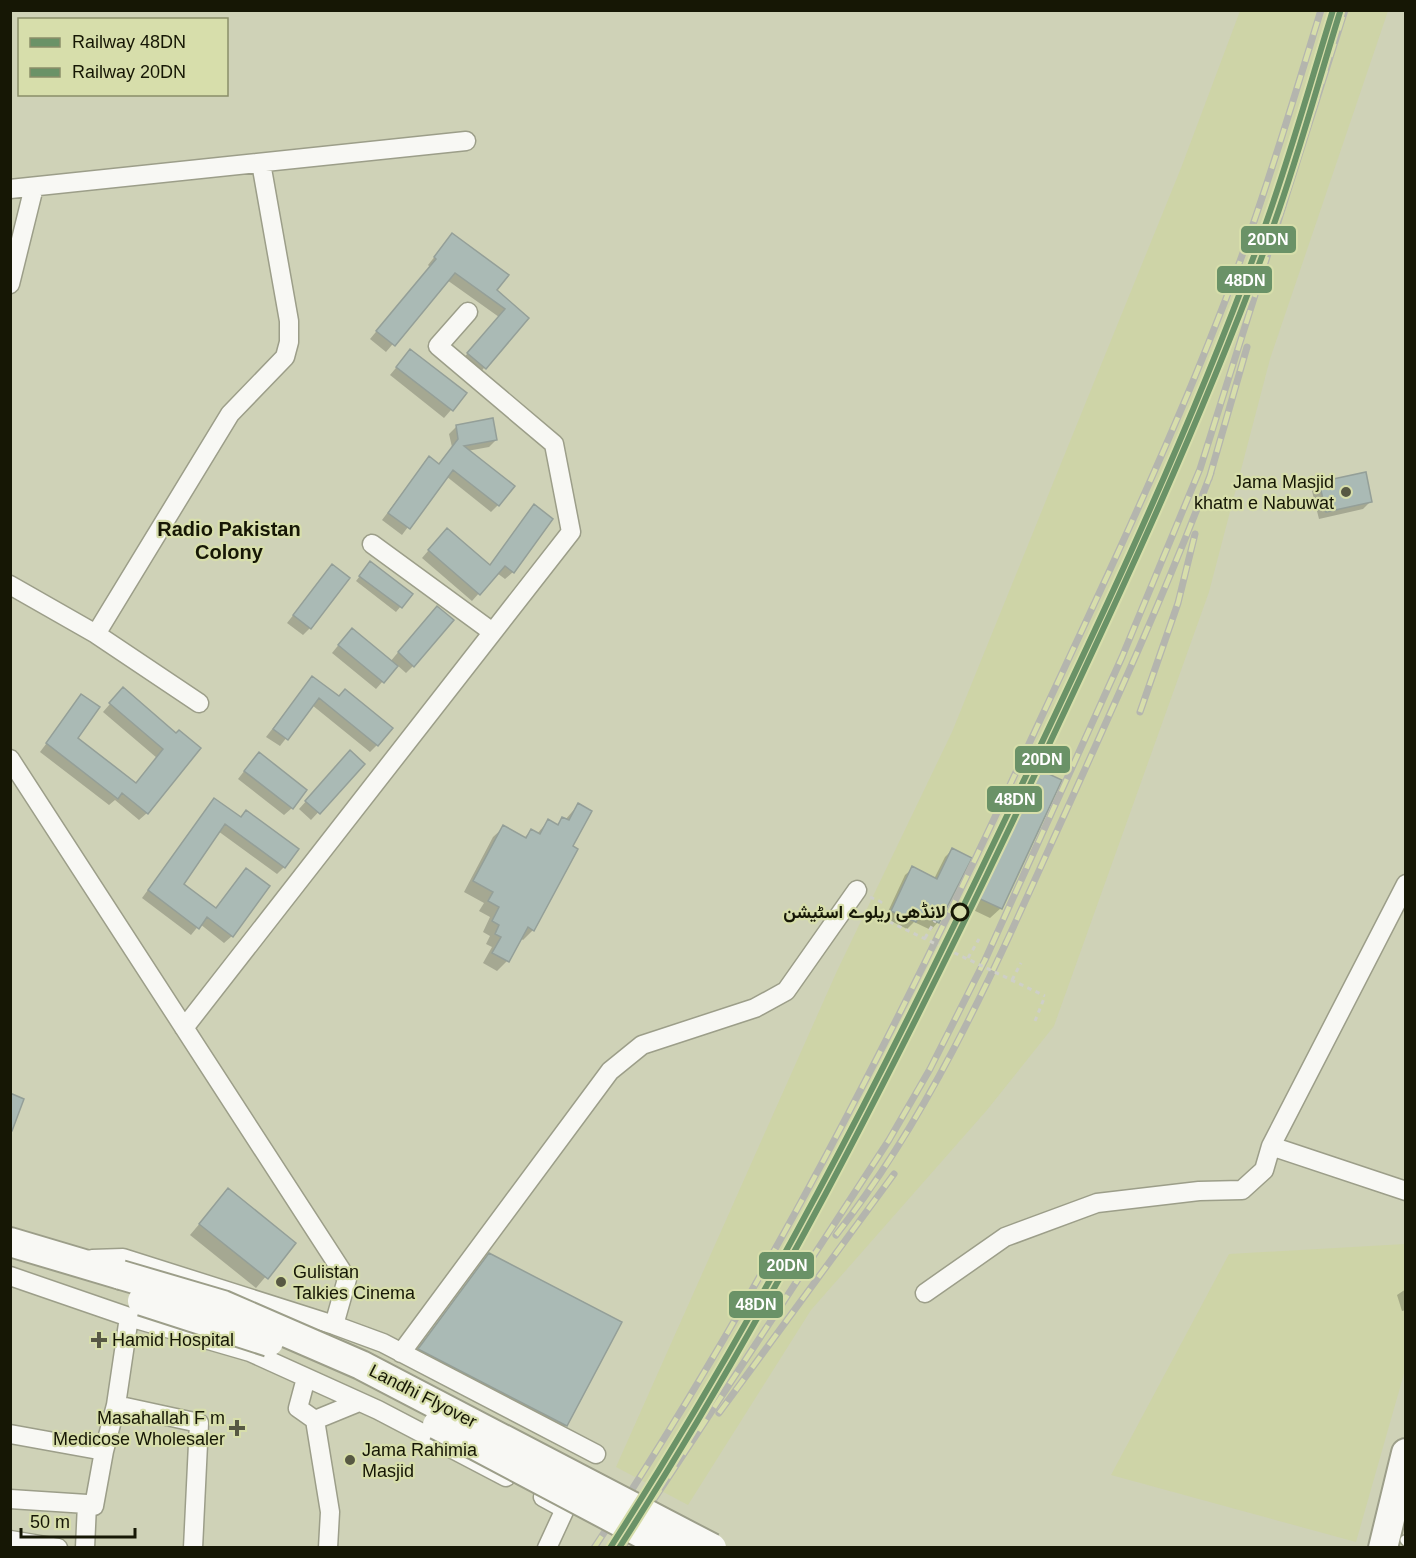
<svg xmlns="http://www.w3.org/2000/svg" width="1416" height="1558" font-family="Helvetica,Vazirmatn,sans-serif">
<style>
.built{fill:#ced4a7}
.shadow{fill:#0003}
.building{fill:#aabab5;stroke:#949f98;stroke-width:1.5}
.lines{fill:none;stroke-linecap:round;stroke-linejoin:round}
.service-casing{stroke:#9c9e89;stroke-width:12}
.minor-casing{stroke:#9c9e89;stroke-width:21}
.primary-casing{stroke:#9c9e89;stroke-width:32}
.path{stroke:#cecfc7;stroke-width:3;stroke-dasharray:4.5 4.5;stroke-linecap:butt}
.service{stroke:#f8f8f4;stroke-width:9}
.minor{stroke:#f8f8f4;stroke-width:18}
.primary{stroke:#f8f8f4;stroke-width:28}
.rail-casing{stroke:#b4b5ae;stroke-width:7}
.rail{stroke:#d7deab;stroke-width:4.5;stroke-dasharray:14;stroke-linecap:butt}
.primary-bridge-casing{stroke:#9c9e89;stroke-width:32;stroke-linecap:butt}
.path-bridge{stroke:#cecfc7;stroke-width:3;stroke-dasharray:4.5 4.5;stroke-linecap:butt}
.primary-bridge{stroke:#f8f8f4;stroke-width:28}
.rail-1-casing{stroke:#d7deab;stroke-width:10}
.rail-2-casing{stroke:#d7deab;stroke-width:10}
.rail-1{stroke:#6a9267;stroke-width:6}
.rail-2{stroke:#6a9267;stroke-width:6}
.poi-dot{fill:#575843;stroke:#d7deab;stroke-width:2}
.stop-dot{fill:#d7deab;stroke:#161705;stroke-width:3}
.labels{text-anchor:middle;stroke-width:4.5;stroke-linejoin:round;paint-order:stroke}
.poi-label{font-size:18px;fill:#161705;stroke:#d7deab;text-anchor:start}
.stop-label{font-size:18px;font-weight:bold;fill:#161705;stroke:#d7deab;text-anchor:end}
.street-label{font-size:18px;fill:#161705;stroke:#d7deab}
.neighbourhood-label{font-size:20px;font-weight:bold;fill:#161705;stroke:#d7deab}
.line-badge{stroke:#d7deab;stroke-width:2}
.badge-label{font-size:16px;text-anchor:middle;font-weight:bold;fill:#fff}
</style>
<rect width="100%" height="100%" fill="#cfd2b7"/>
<path class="built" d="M1240 11H1388L1270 359 1209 592 1054 1026 987 1110 811 1310 688 1505 616 1467 837 971 952 732 1181 168Z
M1405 1244V1370L1356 1542 1111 1475 1229 1254Z"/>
<path class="shadow" d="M452 235 495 290 527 318 477 376 461 361 499 317 447 280 386 352 370 339 430 267 428 265Z
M410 351 465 394 444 418 390 375Z
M456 427 496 440 489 447 467 451 498 505 491 512 446 476 402 535 382 520 429 458 438 465 452 447 449 434Z
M1320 484 1371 501 1363 509 1319 519 1312 491Z
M534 506 551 519 513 572 505 579 497 573 472 601 422 558 440 537 489 566Z
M332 566 310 628 303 635 287 623Z
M366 568 411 594 396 612 356 581Z
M429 615 413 666 406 673 397 665 376 689 332 653 345 637 390 662Z
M312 678 377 745 370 752 312 705 280 746 266 737Z
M82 696 76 738 135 784 157 758 103 712 116 697 176 735 147 813 139 820 115 800 109 805 40 752Z
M343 760 363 764 311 820 299 809Z
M252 761 292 808 284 815 238 779Z
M1039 771 1060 781 1001 908 990 918 969 908 1028 781Z
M214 800 284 867 277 874 218 831 182 885 215 909 246 870 232 936 224 943 200 924 191 935 142 898Z
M578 805 571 846 533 930 523 940 520 938 507 961 497 971 483 963 492 947 486 944 490 936 483 932 490 917 479 911 484 903 464 892 493 837 504 827 524 838 531 831 537 834 548 821 556 825 563 819 565 820Z
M952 850 938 922 931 930 914 922 907 929 885 918 905 875 913 868 934 879 945 857Z
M228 1190 294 1243 256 1288 190 1235Z
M490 1255 566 1425 556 1436 409 1359Z
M1406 1289V1310L1402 1311 1397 1295Z"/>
<path class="building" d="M452 233 509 275 497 290 529 318 486 369 467 353 505 309 455 273 395 346 376 331 436 259 434 257Z
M410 349 467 393 453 411 396 367Z
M493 418 497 440 464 446 515 486 499 506 453 470 410 529 388 513 429 456 439 464 458 439 456 425Z
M1366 472 1372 502 1326 512 1319 482Z
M534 504 553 519 514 573 505 566 480 595 428 550 447 528 490 565Z
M370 561 413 594 402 608 359 576Z
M332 564 350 578 311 629 293 615Z
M437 606 454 620 414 667 398 652Z
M352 628 398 666 384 683 338 645Z
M312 676 339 696 345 689 393 728 378 746 319 698 288 740 273 729Z
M123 687 176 733 179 730 201 748 148 814 122 793 118 799 46 743 81 694 100 707 78 738 136 783 163 749 109 703Z
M350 750 365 764 320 814 305 801Z
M259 752 307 790 293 809 244 771Z
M1038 769 1062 780 1002 909 978 898Z
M214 798 241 817 246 810 299 849 285 868 225 824 184 884 216 908 246 868 270 886 233 937 207 917 199 929 148 890Z
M578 803 592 811 573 846 578 849 534 931 528 927 509 962 492 953 501 937 495 934 499 925 492 921 499 907 488 901 493 892 473 881 503 825 526 838 531 829 540 834 548 819 558 825 562 817 569 820Z
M952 848 972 858 939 923 920 914 916 922 891 911 912 866 937 879Z
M10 1093 24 1099 12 1131H10Z
M228 1188 296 1243 268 1279 199 1224Z
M489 1253 622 1322 567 1426 418 1349Z"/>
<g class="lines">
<defs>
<path id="service" d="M1405 1540 1406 1541"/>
<path id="minor" d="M10 189 466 141
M10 284 34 187
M372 544 491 631
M10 585 96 634 199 703
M96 634 230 414 285 357 289 342V321L261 163
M10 759 347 1279 334 1325
M184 1028 571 532 554 444 438 346 468 312
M1271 1146 1406 1191
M92 1259 123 1258 334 1325 383 1343 596 1454
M10 1276 129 1317 250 1352 378 1410 506 1477
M925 1293 1005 1237 1097 1203 1199 1191 1242 1190 1264 1170 1271 1146 1406 884
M401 1353 610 1071 642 1045 755 1008 786 991 857 890
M306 1378 298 1408 315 1420 330 1512 328 1548
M116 1405 199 1423 193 1548
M315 1420 359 1402
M10 1434 104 1451 116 1405 129 1317
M543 1497 565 1509 547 1548
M10 1499 87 1504 85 1548
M87 1504 94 1506 104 1451
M10 1540 58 1548"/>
<path id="primary" d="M10 1242 121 1275
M1383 1548 1406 1453"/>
</defs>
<use href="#service" class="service-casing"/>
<use href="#minor" class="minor-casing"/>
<use href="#primary" class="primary-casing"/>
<path class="path" d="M870 897 881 902 873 914
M925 938 935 921
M968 958 979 939
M1012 980 1021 963
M1035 1021 1045 996"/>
<use href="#service" class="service"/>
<use href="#minor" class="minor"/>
<use href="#primary" class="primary"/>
<defs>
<path id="rail" d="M1209 479 1247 347
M1140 712 1178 603 1195 534
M836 1235C931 1114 994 970 1057 831 1111 712 1165 594 1211 473
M780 1307 889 1140 930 1069 985 960 1122 657 1200 469 1345 10
M719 1413 894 1174
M594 1548C760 1297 897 1029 1023 757 1090 612 1160 468 1218 319 1258 219 1289 114 1321 10
M622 1548 784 1301"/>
</defs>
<use href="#rail" class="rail-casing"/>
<use href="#rail" class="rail"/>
<defs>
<path id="primary-bridge" d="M121 1275 223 1305 361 1365 712 1548
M142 1301 269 1342
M437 1425 669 1548"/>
</defs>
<use href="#primary-bridge" class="primary-bridge-casing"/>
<path class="path-bridge" d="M873 914 1045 996"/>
<use href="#primary-bridge" class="primary-bridge"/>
<defs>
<path id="rail-1" d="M610 1548C758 1318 884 1073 1002 826 1097 628 1192 429 1266 223 1291 153 1311 81 1333 10"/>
<path id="rail-2" d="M619 1548C767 1318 892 1073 1010 827 1104 629 1199 430 1274 224 1299 154 1318 83 1340 12"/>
</defs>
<use href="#rail-1" class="rail-1-casing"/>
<use href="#rail-2" class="rail-2-casing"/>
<use href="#rail-1" class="rail-1"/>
<use href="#rail-2" class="rail-2"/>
</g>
<g class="poi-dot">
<circle cx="1346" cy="492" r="6"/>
<circle cx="281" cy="1282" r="6"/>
<path d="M96 1331h6v6h6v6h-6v6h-6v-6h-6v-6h6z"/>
<path d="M234 1419h6v6h6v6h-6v6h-6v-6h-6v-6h6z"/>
<circle cx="350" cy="1460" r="6"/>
</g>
<circle class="stop-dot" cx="960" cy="912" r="8"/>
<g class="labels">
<g class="poi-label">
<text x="1334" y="488" text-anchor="end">Jama Masjid<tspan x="1334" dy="21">khatm e Nabuwat</tspan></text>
<text x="293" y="1278">Gulistan<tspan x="293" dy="21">Talkies Cinema</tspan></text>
<text x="112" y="1346">Hamid Hospital</text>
<text x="225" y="1424" text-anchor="end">Masahallah F m<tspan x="225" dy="21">Medicose Wholesaler</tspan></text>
<text x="362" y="1456">Jama Rahimia<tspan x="362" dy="21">Masjid</tspan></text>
</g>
<g class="stop-label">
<text x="946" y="918">لانڈھی ریلوے اسٹیشن</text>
</g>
<g class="street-label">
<text transform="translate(423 1396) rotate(27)" y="6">Landhi Flyover</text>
</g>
<g class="neighbourhood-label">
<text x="229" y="536">Radio Pakistan<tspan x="229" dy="23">Colony</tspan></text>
</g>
</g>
<g class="line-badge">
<rect x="1240" y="225" width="57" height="29" rx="6" fill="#6a9267"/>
<rect x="1216" y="265" width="57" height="29" rx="6" fill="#6a9267"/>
<rect x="1014" y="745" width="57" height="29" rx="6" fill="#6a9267"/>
<rect x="986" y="785" width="57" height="28" rx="6" fill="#6a9267"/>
<rect x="758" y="1251" width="57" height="29" rx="6" fill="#6a9267"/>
<rect x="728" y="1290" width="56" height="29" rx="6" fill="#6a9267"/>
</g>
<g class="badge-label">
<text x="1268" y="245">20DN</text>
<text x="1245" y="286">48DN</text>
<text x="1042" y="765">20DN</text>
<text x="1015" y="805">48DN</text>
<text x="787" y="1271">20DN</text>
<text x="756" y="1310">48DN</text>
</g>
<rect width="1416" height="1558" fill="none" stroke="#161705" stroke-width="24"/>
<rect x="18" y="18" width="210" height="78" fill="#d7deab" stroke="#8a8e69" stroke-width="1.5"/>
<rect x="30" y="38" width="30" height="9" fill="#6a9267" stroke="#8a8e69" stroke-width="1.5"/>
<text x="72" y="48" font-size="18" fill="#161705">Railway 48DN</text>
<rect x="30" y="68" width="30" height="9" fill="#6a9267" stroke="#8a8e69" stroke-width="1.5"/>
<text x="72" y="78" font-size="18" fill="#161705">Railway 20DN</text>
<path d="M21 1528v9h114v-9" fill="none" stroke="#161705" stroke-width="3"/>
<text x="30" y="1528" font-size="18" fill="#161705" stroke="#d7deab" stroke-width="4.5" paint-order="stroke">50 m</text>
</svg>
